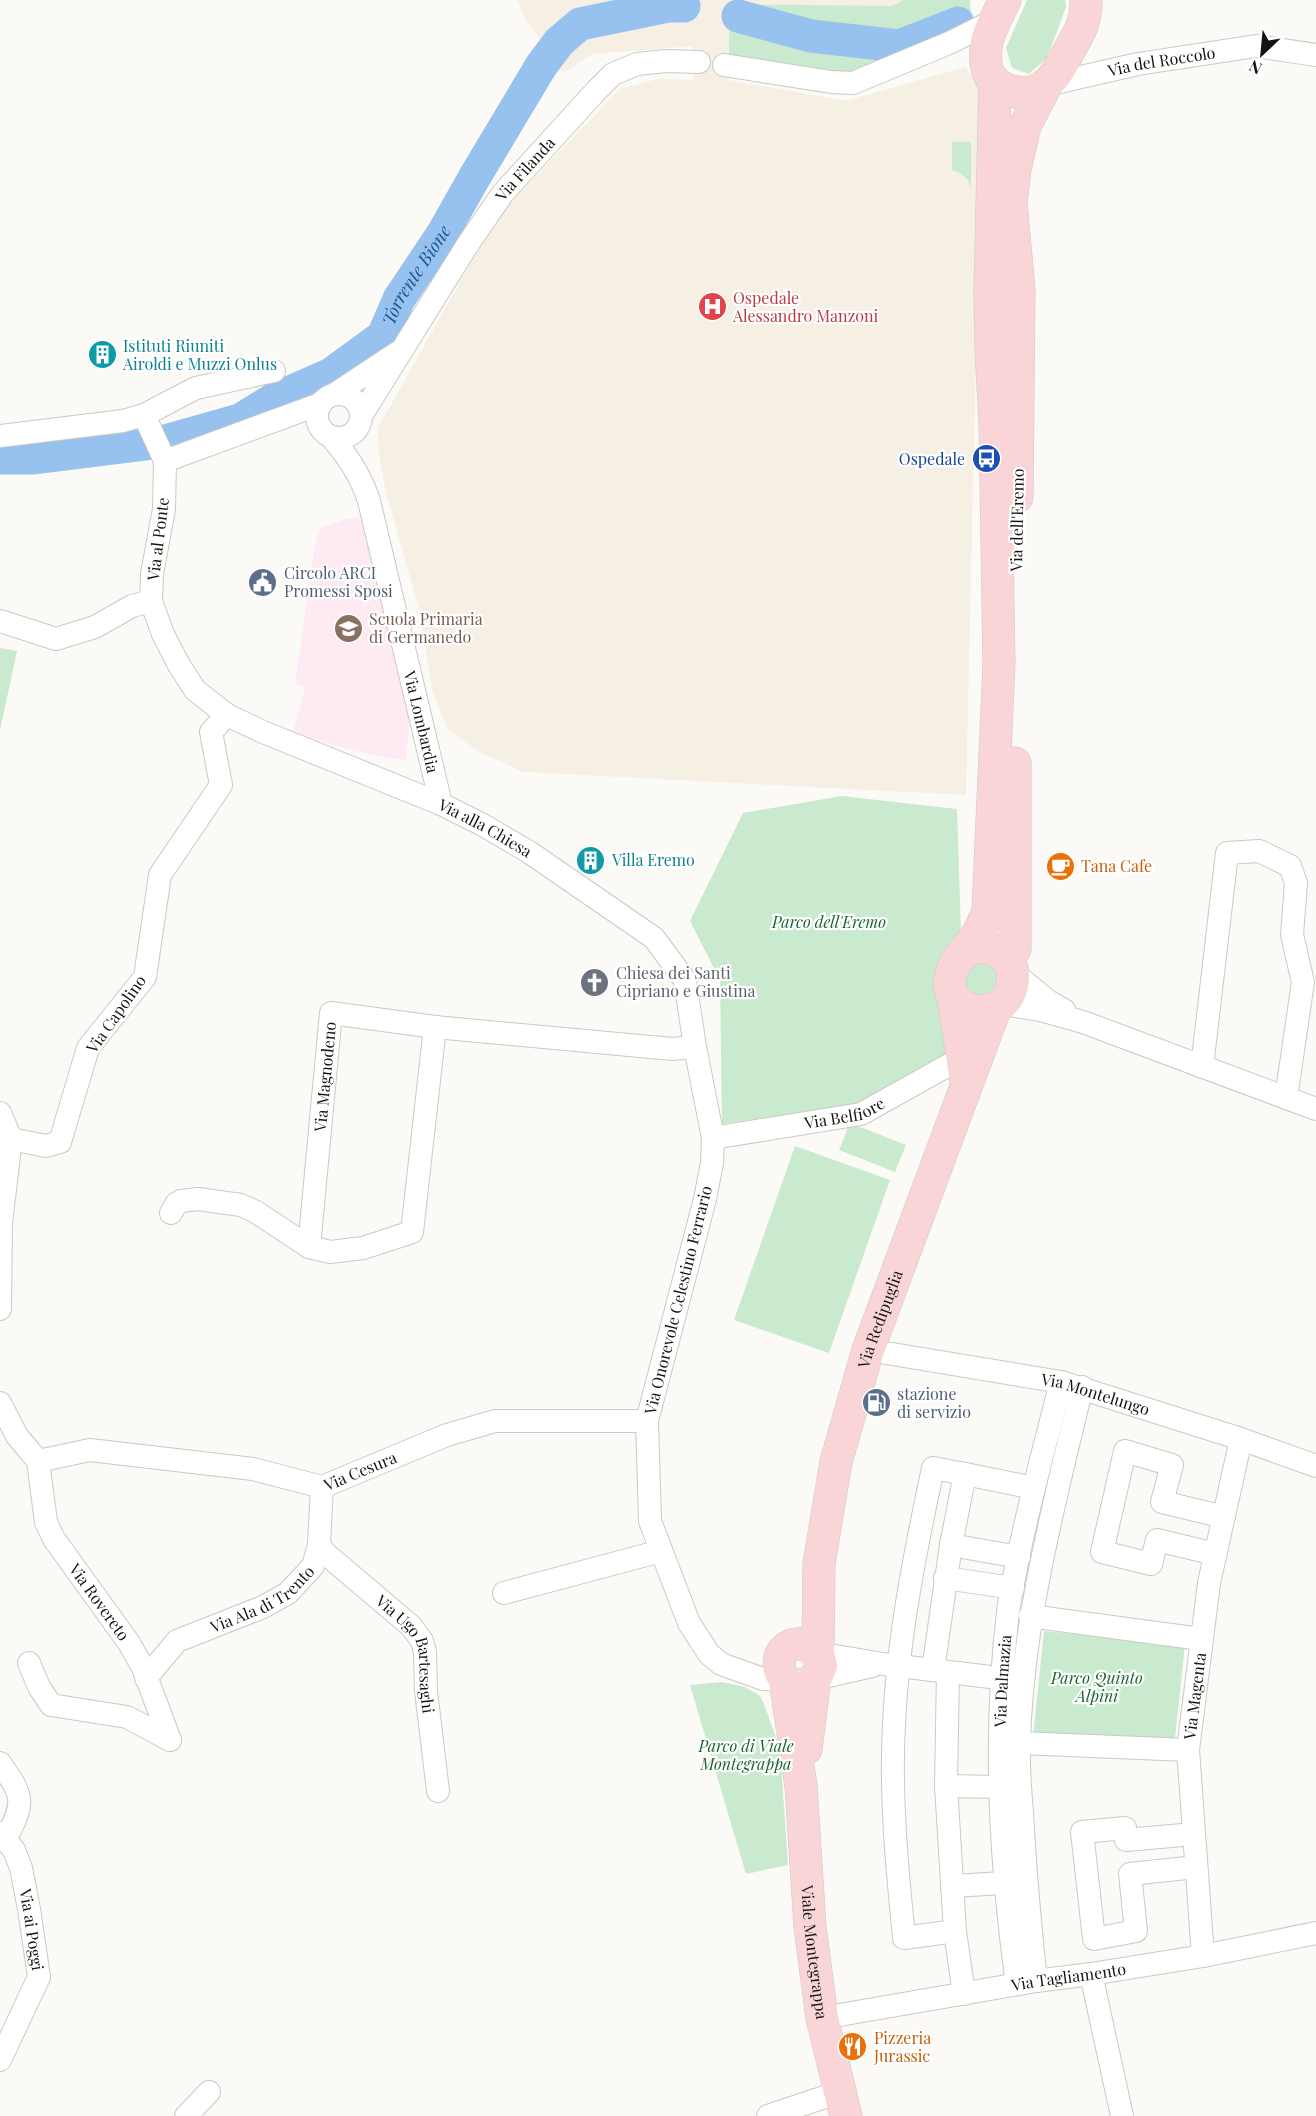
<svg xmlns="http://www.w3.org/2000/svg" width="1316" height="2116" font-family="'Playfair Display',serif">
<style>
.built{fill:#f5efe4}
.education{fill:#feeaf2}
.green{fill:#c9eace}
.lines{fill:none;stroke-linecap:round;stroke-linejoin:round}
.river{stroke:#97c1ee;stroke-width:33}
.street-casing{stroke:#cbc9c5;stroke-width:24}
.secondary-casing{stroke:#cbc9c5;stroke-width:33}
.street{stroke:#fff;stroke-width:22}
.secondary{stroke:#fad5d8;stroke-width:32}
.labels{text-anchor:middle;stroke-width:4.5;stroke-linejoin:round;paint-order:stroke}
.street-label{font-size:16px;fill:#131311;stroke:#fff}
.health-label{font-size:16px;fill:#be3a42;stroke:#fff;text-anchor:start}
.culture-label{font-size:16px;fill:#0d838f;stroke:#fff;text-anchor:start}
.transit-label{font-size:16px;fill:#164399;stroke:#fff;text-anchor:end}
.service-label{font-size:16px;fill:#4e5e75;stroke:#fff;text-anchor:start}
.education-label{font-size:16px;fill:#785e54;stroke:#fff;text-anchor:start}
.food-label{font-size:16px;fill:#c56008;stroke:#fff;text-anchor:start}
.park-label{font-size:16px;font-style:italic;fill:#1a6330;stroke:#fff}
.worship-label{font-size:16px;fill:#5b616d;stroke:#fff;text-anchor:start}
.water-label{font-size:18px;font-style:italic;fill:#1c578d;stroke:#fff}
</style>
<rect width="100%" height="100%" fill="#fcfaf6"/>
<path class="built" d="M518 0H914L905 7 730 4 728 80 846 101 965 67 982 89 966 795 524 772 479 752 447 728 432 689 420 612 386 492 379 457 378 428 497 216 620 89 658 79 694 80 693 46 593 54 563 73 525 19Z"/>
<path class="education" d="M366 516 411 712 406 761 354 751 293 733 305 687 295 684 315 545 320 529 344 519Z"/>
<path class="green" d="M904 0H970L972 29 842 79 729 56V4L892 6Z
M1027 0H1065L1066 7 1047 58 1029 74 1012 68 1006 48Z
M952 142H971V190C969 178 964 174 952 170Z
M0 648 17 651 0 730Z
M842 796 957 809 961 933 950 1052 858 1104 722 1124 720 980 690 921 743 813Z
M980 963H987L998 970 1000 994 970 998 963 980 969 968Z
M850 1123 906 1145 895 1172 839 1150Z
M795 1146 890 1180 829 1353 734 1320Z
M1044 1631 1185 1645 1175 1738 1033 1737Z
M722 1682 745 1687 760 1696 764 1704 780 1749 788 1865 746 1874 690 1685Z"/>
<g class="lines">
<g class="river">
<path d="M738 16 811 36 899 46 958 23"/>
<path id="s1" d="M0 458H34L162 442 240 420 274 399 331 374 383 336 399 299 443 233 474 178 541 66 559 42 580 24 668 6H684"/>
</g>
<defs>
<g id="street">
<path d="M724 65 831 82 853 83 949 43 997 19"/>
<path id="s2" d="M1046 85 1138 64 1256 46 1316 55"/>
<circle cx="339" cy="416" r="22"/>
<path d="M335 394 397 353"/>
<path id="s3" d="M144 415 165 461 164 509 152 574 151 601 163 634 179 665 195 690 227 715 263 732 441 804 483 825 529 852 654 938 685 980 695 1047 713 1138 712 1163 705 1199 647 1421 650 1521 689 1623 709 1654 721 1664 763 1679 785 1680"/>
<path id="s4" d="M361 416 468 244 503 193 596 91 613 74 637 64 666 61 699 62"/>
<path d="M0 436 123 421 144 415 196 388 274 371"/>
<path id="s5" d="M331 437C348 456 361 476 369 501L441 804"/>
<path d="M165 461 320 404"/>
<path d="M0 621 56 639 95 627 132 606 151 601"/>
<path d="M1013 972 1048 1001 1064 1010"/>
<path d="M1003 1004 1040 1010 1083 1022 1316 1109"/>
<path d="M1202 1067 1227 853 1259 851 1290 866 1296 883 1292 935 1303 982 1286 1098"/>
<path d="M0 1113 11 1139"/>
<path id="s6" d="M713 1138 861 1114 963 1057"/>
<path d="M11 1139 46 1146 60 1142 88 1048 145 977 160 875 221 785 211 732 227 715"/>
<path d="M171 1213 176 1204 181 1201 198 1199 241 1205 256 1212 309 1247 330 1252 363 1248 412 1232 435 1027"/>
<path id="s7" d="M309 1247 331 1013 435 1027 672 1049 695 1047"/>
<path d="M0 1309 1 1223 11 1139"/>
<path id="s8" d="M868 1350 1061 1382 1241 1439 1316 1466"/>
<path d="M0 1403 17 1436 38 1461"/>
<path id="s9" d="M38 1461 90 1450 253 1469 322 1487 447 1435 495 1421H647"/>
<path id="s10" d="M38 1461 46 1522 54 1539 129 1643 143 1668 170 1740"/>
<path d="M965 1474 1034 1488"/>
<path id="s11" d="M319 1545 326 1554 411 1626 422 1641 425 1652 426 1691 438 1791"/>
<path d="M951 1545 1019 1557"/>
<path d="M1215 1554 1157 1540 1151 1564 1102 1552 1125 1451 1172 1465 1162 1502 1224 1517"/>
<path d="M945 1578 1013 1588"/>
<path d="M504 1593 661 1551"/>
<path d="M1030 1616 1201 1639"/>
<path d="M818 1653 883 1664 1015 1680"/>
<path d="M29 1663 39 1687 51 1705 127 1717 170 1740"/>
<path d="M933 1670 951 1545 965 1474 933 1468C915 1553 898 1637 894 1724 890 1796 897 1867 904 1938L955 1931"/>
<path id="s12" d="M146 1678 177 1641 263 1607 288 1593 313 1566 319 1545 322 1487"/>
<path d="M815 1679 872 1666"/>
<path d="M1019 1743 1188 1750"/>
<path d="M0 1763C23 1796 26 1801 6 1838"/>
<path d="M946 1786 948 1672"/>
<path id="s13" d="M0 1833 14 1850 21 1868 29 1909 39 1977 0 2060"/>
<path d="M1194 1834 1126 1840 1125 1828 1082 1832 1094 1939 1136 1931 1130 1874 1196 1867"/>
<path d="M952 1886 1004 1883"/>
<path id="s14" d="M1203 1956 1188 1750 1209 1583 1241 1439"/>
<path d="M1091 1974 1122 2116"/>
<path d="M1036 1981C1030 1925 1025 1869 1022 1813 1020 1789 1018 1765 1019 1740 1023 1620 1054 1504 1082 1387"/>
<path id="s15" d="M1017 1984C1000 1860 993 1738 1008 1612 1010 1596 1014 1579 1017 1563 1029 1502 1046 1442 1061 1382"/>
<path d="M964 1994 955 1931 946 1786 999 1787"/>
<path id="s16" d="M822 2018 1036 1981 1091 1974 1203 1956 1316 1933"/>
<path d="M186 2116 209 2092"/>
<path d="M768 2116 840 2092"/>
</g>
<g id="secondary">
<path d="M1005 0C999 13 990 28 987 42 985 51 985 66 989 74 999 94 1029 98 1045 85 1057 76 1064 60 1071 47 1080 32 1087 18 1086 0"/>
<path d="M1017 497 1019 290 1011 202 1015 169 1025 126 1046 85"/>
<path d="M964 952C970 950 976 947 982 947 996 948 1013 960 1013 975 1013 1027 944 1017 950 979 953 959 968 949 978 933 982 926 985 918 988 911L999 664 995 422 991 350 990 291 995 82"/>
<path d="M1008 961 1015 949V763"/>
<path d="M953 996 966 1081"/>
<path id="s17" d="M818 1653 819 1564 836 1462 868 1350 995 1009"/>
<path id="s18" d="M785 1680 801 1786 810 1927 822 2018 846 2116"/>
<path d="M806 1749 815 1679 821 1666 818 1653 806 1644C762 1639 777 1704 815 1679"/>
</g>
</defs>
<use href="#street" class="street-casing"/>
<use href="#secondary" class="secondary-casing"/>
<use href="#street" class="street"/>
<use href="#secondary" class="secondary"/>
</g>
<defs>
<symbol id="hospital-disc" viewBox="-11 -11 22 22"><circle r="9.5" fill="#e0444e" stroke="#fff"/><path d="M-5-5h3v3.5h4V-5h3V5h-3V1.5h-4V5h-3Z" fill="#fff"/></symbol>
<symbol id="building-disc" viewBox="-11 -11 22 22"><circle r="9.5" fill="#0f9aa8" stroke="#fff"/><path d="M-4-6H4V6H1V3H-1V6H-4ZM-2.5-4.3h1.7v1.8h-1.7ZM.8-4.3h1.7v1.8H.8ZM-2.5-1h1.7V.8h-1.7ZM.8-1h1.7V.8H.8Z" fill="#fff"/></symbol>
<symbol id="bus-disc" viewBox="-11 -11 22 22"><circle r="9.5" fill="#1a4fb4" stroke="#fff"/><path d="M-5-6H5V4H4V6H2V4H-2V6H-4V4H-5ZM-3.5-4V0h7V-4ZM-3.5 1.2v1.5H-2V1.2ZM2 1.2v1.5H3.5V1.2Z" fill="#fff"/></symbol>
<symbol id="civic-disc" viewBox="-11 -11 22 22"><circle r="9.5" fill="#5c6f8a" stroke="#fff"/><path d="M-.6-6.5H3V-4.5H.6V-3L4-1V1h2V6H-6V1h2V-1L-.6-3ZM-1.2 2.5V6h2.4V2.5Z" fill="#fff"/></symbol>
<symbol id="school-disc" viewBox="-11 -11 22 22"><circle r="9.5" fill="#8d6e63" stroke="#fff"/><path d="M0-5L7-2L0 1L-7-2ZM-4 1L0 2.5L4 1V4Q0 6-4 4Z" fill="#fff"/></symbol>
<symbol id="cafe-disc" viewBox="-11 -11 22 22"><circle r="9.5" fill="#e8710a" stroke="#fff"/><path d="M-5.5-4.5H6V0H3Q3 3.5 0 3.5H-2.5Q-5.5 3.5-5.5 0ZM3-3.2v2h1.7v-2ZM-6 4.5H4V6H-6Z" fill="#fff"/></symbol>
<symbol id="church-disc" viewBox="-11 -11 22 22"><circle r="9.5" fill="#6b7280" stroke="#fff"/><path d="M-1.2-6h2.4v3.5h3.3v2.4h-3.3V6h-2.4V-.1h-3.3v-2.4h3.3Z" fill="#fff"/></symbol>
<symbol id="fuel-disc" viewBox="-11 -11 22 22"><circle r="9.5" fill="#5c6f8a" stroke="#fff"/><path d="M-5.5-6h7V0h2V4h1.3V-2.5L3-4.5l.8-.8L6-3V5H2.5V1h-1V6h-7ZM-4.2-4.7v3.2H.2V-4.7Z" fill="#fff"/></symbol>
<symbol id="restaurant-disc" viewBox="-11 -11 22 22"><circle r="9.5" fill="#e8710a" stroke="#fff"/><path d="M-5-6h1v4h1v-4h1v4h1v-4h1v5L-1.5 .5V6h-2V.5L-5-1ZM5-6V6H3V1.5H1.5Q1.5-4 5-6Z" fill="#fff"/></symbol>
</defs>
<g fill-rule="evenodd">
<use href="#hospital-disc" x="696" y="290" width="33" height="33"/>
<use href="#building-disc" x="86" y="338" width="33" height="33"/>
<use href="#bus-disc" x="970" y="442" width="33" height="33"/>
<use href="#civic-disc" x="246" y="566" width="33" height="33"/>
<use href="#school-disc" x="332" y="612" width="33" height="33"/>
<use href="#building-disc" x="574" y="844" width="33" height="33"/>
<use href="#cafe-disc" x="1044" y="850" width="33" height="33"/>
<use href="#church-disc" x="578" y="966" width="33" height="33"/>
<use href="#fuel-disc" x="860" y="1386" width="33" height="33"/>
<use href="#restaurant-disc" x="836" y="2030" width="33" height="33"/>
</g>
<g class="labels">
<g class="street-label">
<text dy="6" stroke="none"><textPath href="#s2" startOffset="118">Via del Roccolo</textPath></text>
<text dy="6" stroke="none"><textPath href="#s4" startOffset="297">Via Filanda</textPath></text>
<text transform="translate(1017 520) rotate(-89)" y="6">Via dell'Eremo</text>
<text transform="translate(158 539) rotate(-83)" y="6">Via al Ponte</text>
<text dy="6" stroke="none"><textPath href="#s5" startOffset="302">Via Lombardia</textPath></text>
<text dy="6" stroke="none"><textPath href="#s3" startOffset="614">Via alla Chiesa</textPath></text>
<text transform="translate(116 1014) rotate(-55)" y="6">Via Capolino</text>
<text dy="6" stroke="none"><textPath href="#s7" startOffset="171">Via Magnodeno</textPath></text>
<text dy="6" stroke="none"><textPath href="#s6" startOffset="134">Via Belfiore</textPath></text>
<text transform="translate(678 1300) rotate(-76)" y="6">Via Onorevole Celestino Ferrario</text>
<text dy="6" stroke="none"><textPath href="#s17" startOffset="342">Via Redipuglia</textPath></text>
<text dy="6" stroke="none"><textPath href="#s8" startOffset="232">Via Montelungo</textPath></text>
<text dy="6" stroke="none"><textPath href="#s9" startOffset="330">Via Cesura</textPath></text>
<text dy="6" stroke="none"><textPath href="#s12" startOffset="144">Via Ala di Trento</textPath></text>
<text dy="6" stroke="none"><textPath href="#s10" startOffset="158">Via Rovereto</textPath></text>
<text dy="6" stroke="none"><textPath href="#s11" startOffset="147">Via Ugo Bartesaghi</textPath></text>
<text dy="6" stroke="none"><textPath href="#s15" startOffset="304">Via Dalmazia</textPath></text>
<text dy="6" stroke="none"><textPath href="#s14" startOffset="261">Via Magenta</textPath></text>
<text dy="6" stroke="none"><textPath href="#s13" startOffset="104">Via ai Poggi</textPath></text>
<text dy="6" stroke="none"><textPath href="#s18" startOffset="274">Viale Montegrappa</textPath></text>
<text dy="6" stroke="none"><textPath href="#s16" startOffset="250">Via Tagliamento</textPath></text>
</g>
<g class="health-label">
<text x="733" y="304">Ospedale<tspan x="733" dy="18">Alessandro Manzoni</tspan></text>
</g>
<g class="culture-label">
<text x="123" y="352">Istituti Riuniti<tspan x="123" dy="18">Airoldi e Muzzi Onlus</tspan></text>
<text x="612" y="866">Villa Eremo</text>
</g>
<g class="transit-label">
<text x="965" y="465">Ospedale</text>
</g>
<g class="service-label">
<text x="284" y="579">Circolo ARCI<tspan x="284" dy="18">Promessi Sposi</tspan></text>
<text x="897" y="1400">stazione<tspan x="897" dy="18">di servizio</tspan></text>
</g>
<g class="education-label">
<text x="369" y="625">Scuola Primaria<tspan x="369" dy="18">di Germanedo</tspan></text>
</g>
<g class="food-label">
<text x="1081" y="872">Tana Cafe</text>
<text x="874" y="2044">Pizzeria<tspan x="874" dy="18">Jurassic</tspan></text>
</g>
<g class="park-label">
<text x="829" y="928">Parco dell'Eremo</text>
<text x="1097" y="1684">Parco Quinto<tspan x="1097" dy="18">Alpini</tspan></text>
<text x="746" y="1752">Parco di Viale<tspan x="746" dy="18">Montegrappa</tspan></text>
</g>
<g class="worship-label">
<text x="616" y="979">Chiesa dei Santi<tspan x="616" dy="18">Cipriano e Giustina</tspan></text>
</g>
<g class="water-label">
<text dy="6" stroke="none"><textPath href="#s1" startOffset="480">Torrente Bione</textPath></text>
</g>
</g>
<g transform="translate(1262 54) rotate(206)" stroke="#ffffff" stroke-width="4.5" paint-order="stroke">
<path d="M0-4.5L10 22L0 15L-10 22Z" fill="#131311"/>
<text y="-9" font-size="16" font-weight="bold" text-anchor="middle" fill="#131311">N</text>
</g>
</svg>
